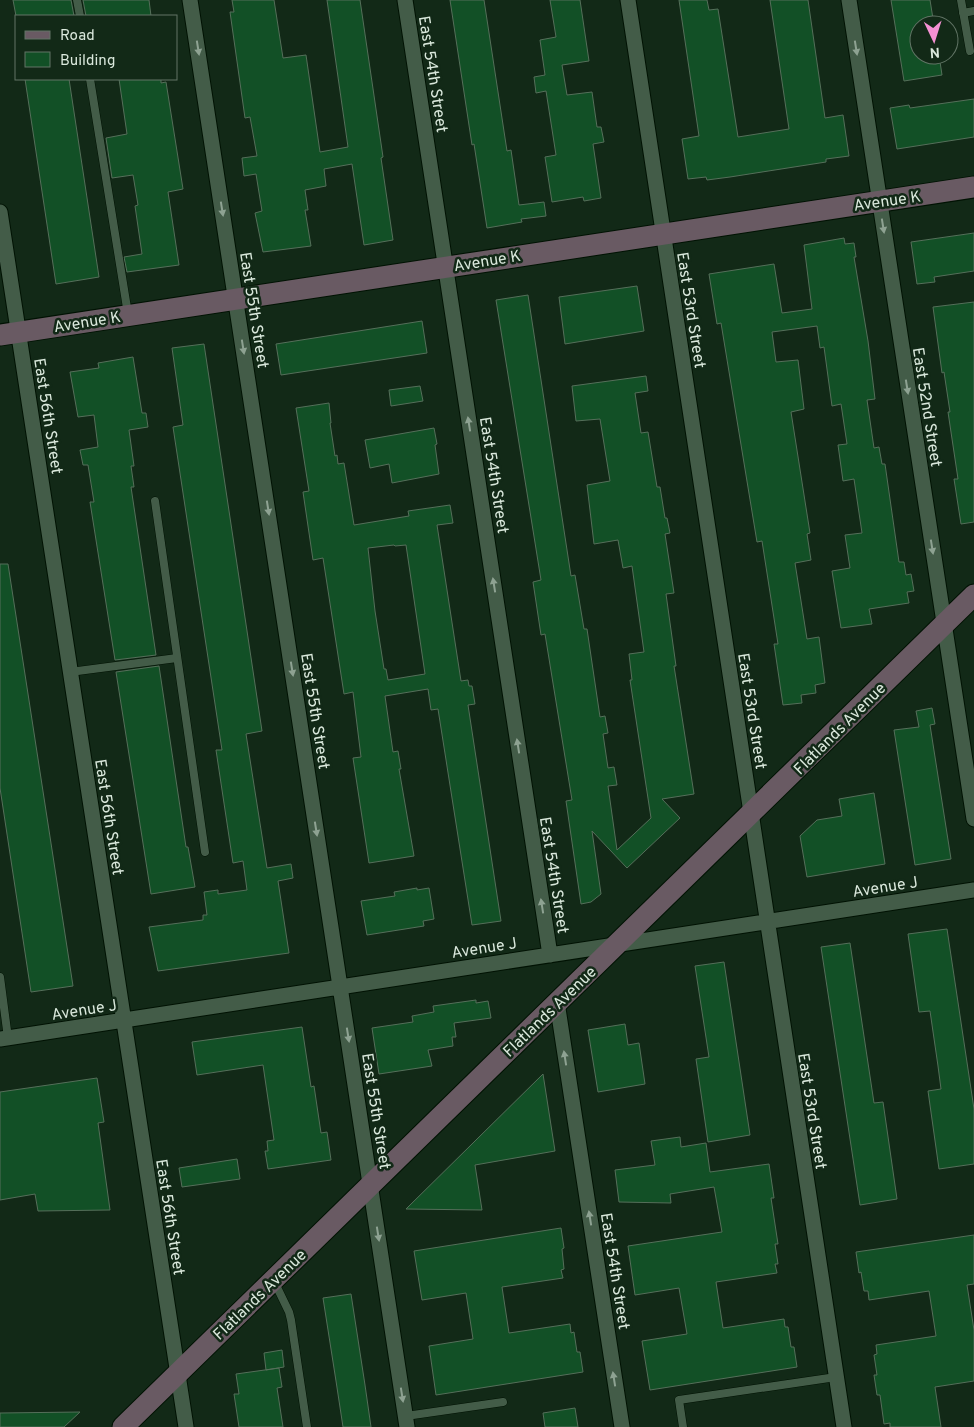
<svg xmlns="http://www.w3.org/2000/svg" width="974" height="1427" font-family="Overpass,sans-serif">
<style>
.building{fill:#125026;stroke:#556f5a;fill-rule:evenodd}
.lines{fill:none;stroke-linecap:round;stroke-linejoin:round}
.lane-casing{stroke:#001203;stroke-width:9}
.street-casing{stroke:#001203;stroke-width:17}
.secondary-casing{stroke:#001203;stroke-width:23}
.lane{stroke:#435c48;stroke-width:8}
.street{stroke:#435c48;stroke-width:15}
.secondary{stroke:#695a63;stroke-width:21}
.oneway{fill:#8ea292}
.labels{text-anchor:middle;stroke-width:5;stroke-linejoin:round;paint-order:stroke}
.street-label{font-size:16px;fill:#dae8dc;stroke:#122917}
</style>
<rect width="100%" height="100%" fill="#122917"/>
<path class="building" d="M13 0H71L74 16H16Z
M83 0H149L151 16H86Z
M232 0H274L283 58 306 55 320 152 348 147 327 0H360L383 157 381 158 393 240 364 245 352 164 324 169 326 186 305 190 308 210H305L311 246 263 252 255 213 262 211 256 174 244 176 242 158 257 156 250 117 245 118 230 12H234Z
M450 0H484L507 151 511 150 519 205 544 202 546 216 521 219 522 222 487 228 474 144 472 145Z
M550 0H580L589 61 562 65 567 95 592 92 597 127H601L604 142 593 144 601 198 584 201 583 197 552 202 545 157 556 155 546 91 536 93 534 77 545 75 540 40 556 37Z
M679 0H707L709 10 718 9 738 137 789 129 770 0H808L825 118 843 115 849 156 826 159V162L730 177 707 180 706 177 688 179 682 139 699 136Z
M891 0H930L934 25H919V55H939L942 75 904 81Z
M25 79H69L99 277 56 284Z
M119 79H161V83L166 82 183 189 168 192 179 265 127 272 124 257 142 254 135 206 138 205 133 175 112 178 106 138 127 134Z
M974 99V137L897 149 890 108 909 105 910 108Z
M974 233V271L934 277 935 282 917 284 911 242Z
M844 238 845 244 854 243 856 257H854L868 341 875 399 867 400 874 448 879 447 882 464H885L899 562H904L906 575 911 574 914 591 907 592 909 603 869 609 872 624 841 628 832 571 850 568 845 535 862 533 854 479 843 481 838 445 847 444 841 404 832 406 824 347 820 348 817 326 772 332 776 362 798 360 804 409 791 412 810 533 807 534 811 560 795 563 807 639 819 637 825 683 815 685 816 693 801 695 802 703 783 705 774 644H778L762 541 757 542 721 323 717 324 709 274 774 264 782 313 812 309 804 245Z
M637 286 644 331 565 344 559 297Z
M528 295 571 576 575 575 584 629H587L600 717 605 716 608 733 603 734 608 768 614 767 617 785 608 786 617 850 651 818 630 680H632L629 654 644 652 632 566 623 568 618 540 594 544 587 485 610 481 600 419 576 421 572 386 646 376 648 391 635 393 641 433 648 432 657 487H660L665 518H667L670 533 665 534 674 593 666 594 676 666H674L694 794 662 799 680 818 627 868 592 831 601 894 591 902 581 904 566 801 572 800 545 634 541 635 533 582 541 580 496 300Z
M974 302V522L961 524 954 479H958L948 412H950L944 372 942 373 933 307Z
M422 321 427 353 281 375 276 344Z
M204 344 262 731 246 734 267 868 291 864 293 878 278 881 289 953 158 971 149 927 203 920V915H207L204 892 218 890V894L247 890 243 861 233 863 216 750H222L173 427 183 425 172 348Z
M133 357 142 413H146L148 427 129 430 134 466H131L134 487H131L156 655 115 660 90 502H94L88 465H83L80 450 98 447 94 415 78 417 70 372 99 368 98 363Z
M420 386 423 401 391 406 389 390Z
M329 403 331 423H330L335 456 337 455 338 464 344 463 354 525 409 516 408 511 450 505 453 523 437 525 461 681 468 680 469 686H472L475 704 468 705 501 921 472 925 438 709 431 710 428 689 385 696 393 752 398 751 401 769H399L414 856 369 863 353 758 361 757 353 692 344 694 323 558 313 560 303 492 309 491 296 408ZM394 545 395 546 406 545 425 674 388 680 386 669H384L375 611 368 548Z
M434 428 437 444 435 445 439 474 392 483 389 464 370 468 365 440Z
M0 564H8L73 986 31 992 0 788Z
M159 666 186 847H188L195 887 151 894 116 672Z
M932 708 935 724 930 725 951 859 915 865 894 730 919 727 916 711Z
M874 793 885 864 807 877 800 836 817 820 842 816 839 799Z
M417 888V890L429 888 434 919 423 921 424 926 367 935 361 901 395 896 394 892Z
M947 929 974 1109V1164L939 1169 928 1091 941 1089 938 1066 930 1011 919 1012 908 934Z
M850 943 874 1103 883 1102 897 1199 860 1205 821 947Z
M724 962 750 1135 708 1142 696 1059 709 1057 695 966Z
M476 1000V1003L488 1001 491 1018 454 1023 456 1037H452L453 1046 428 1050 432 1066 379 1074 372 1028 413 1022 412 1016 434 1012 433 1006Z
M625 1024 628 1045 639 1043 645 1084 598 1092 588 1030Z
M302 1027 311 1087 314 1086 321 1133 327 1132 331 1160 268 1169 265 1151H268L267 1141 274 1140 263 1065 197 1075 192 1042Z
M543 1074 555 1151 475 1165 482 1210 406 1209Z
M97 1078 104 1122 98 1123 110 1210 38 1211 35 1194 0 1200V1092Z
M680 1137 681 1147 706 1143 710 1172 769 1164 774 1198H771L778 1244H775L778 1264H775L777 1273 716 1282 723 1328 784 1319 785 1327H788L791 1347H794L797 1367 650 1390 642 1341 687 1334 679 1288 635 1295 628 1246 722 1232 714 1187 670 1194 671 1203 619 1202 615 1170 655 1165 651 1141Z
M237 1159 240 1179 182 1187 179 1168Z
M561 1228 564 1248 562 1249 564 1269 561 1270 563 1278 502 1287 509 1333 570 1324 571 1333 574 1332 577 1352H580L583 1372 436 1395 429 1346 473 1339 466 1293 422 1300 414 1251Z
M974 1235V1284L967 1285 974 1330V1381L935 1387 941 1427H890V1423L884 1424 880 1395H877L874 1375H877L874 1355 877 1354 876 1345 936 1336 929 1291 869 1300 868 1291H864L861 1272 859 1273 856 1252Z
M351 1294 365 1385 371 1427H343L336 1381 323 1298Z
M282 1350 284 1367 266 1370 264 1353Z
M279 1368 282 1387 277 1388 283 1427H239L234 1394H239L236 1374Z
M575 1408 578 1427H545L543 1413Z
M80 1412 64 1427H0V1413Z"/>
<g class="lines">
<defs>
<path id="lane" d="M77 0 80 16
M961 0 970 51
M963 13 974 11
M90 79 128 314
M155 501 205 852
M70 672 177 658
M0 977 8 1038
M274 1281 289 1312 291 1320 307 1427
M406 1416 503 1402
M683 1427 679 1400 836 1377"/>
<path id="street" d="M190 0 407 1427
M405 0 550 955
M628 0 844 1427
M849 0 974 819
M0 212 186 1427
M557 1002 622 1427
M0 1039 974 890"/>
<path id="secondary" d="M0 335 974 187
M123 1427 974 595"/>
</defs>
<use href="#lane" class="lane-casing"/>
<use href="#street" class="street-casing"/>
<use href="#secondary" class="secondary-casing"/>
<use href="#lane" class="lane"/>
<use href="#street" class="street"/>
<use href="#secondary" class="secondary"/>
</g>
<defs><path id="oneway-solid" d="M-6-.8H1V-3.2L6.5 0L1 3.2V.8H-6Z" transform="scale(1.25)"/></defs>
<g class="oneway">
<use href="#oneway-solid" transform="translate(198 48) rotate(81)"/>
<use href="#oneway-solid" transform="translate(856 48) rotate(81)"/>
<use href="#oneway-solid" transform="translate(222 209) rotate(81)"/>
<use href="#oneway-solid" transform="translate(883 226) rotate(81)"/>
<use href="#oneway-solid" transform="translate(243 347) rotate(81)"/>
<use href="#oneway-solid" transform="translate(907 387) rotate(81)"/>
<use href="#oneway-solid" transform="translate(469 424) rotate(-99)"/>
<use href="#oneway-solid" transform="translate(268 508) rotate(81)"/>
<use href="#oneway-solid" transform="translate(932 547) rotate(81)"/>
<use href="#oneway-solid" transform="translate(494 585) rotate(-99)"/>
<use href="#oneway-solid" transform="translate(292 669) rotate(81)"/>
<use href="#oneway-solid" transform="translate(518 746) rotate(-99)"/>
<use href="#oneway-solid" transform="translate(316 829) rotate(81)"/>
<use href="#oneway-solid" transform="translate(542 906) rotate(-99)"/>
<use href="#oneway-solid" transform="translate(348 1035) rotate(81)"/>
<use href="#oneway-solid" transform="translate(565 1058) rotate(-99)"/>
<use href="#oneway-solid" transform="translate(590 1218) rotate(-99)"/>
<use href="#oneway-solid" transform="translate(378 1234) rotate(81)"/>
<use href="#oneway-solid" transform="translate(614 1379) rotate(-99)"/>
<use href="#oneway-solid" transform="translate(402 1395) rotate(81)"/>
</g>
<g class="labels">
<g class="street-label">
<text transform="translate(434 74) rotate(81)" y="6">East 54th Street</text>
<text transform="translate(887 200) rotate(-8)" y="6">Avenue K</text>
<text transform="translate(487 260) rotate(-9)" y="6">Avenue K</text>
<text transform="translate(255 310) rotate(81)" y="6">East 55th Street</text>
<text transform="translate(692 310) rotate(81)" y="6">East 53rd Street</text>
<text transform="translate(87 321) rotate(-9)" y="6">Avenue K</text>
<text transform="translate(928 407) rotate(81)" y="6">East 52nd Street</text>
<text transform="translate(49 416) rotate(81)" y="6">East 56th Street</text>
<text transform="translate(495 475) rotate(81)" y="6">East 54th Street</text>
<text transform="translate(316 711) rotate(81)" y="6">East 55th Street</text>
<text transform="translate(753 711) rotate(81)" y="6">East 53rd Street</text>
<text transform="translate(839 728) rotate(-45)" y="6">Flatlands Avenue</text>
<text transform="translate(110 817) rotate(81)" y="6">East 56th Street</text>
<text transform="translate(555 875) rotate(81)" y="6">East 54th Street</text>
<text transform="translate(885 886) rotate(-9)" y="6">Avenue J</text>
<text transform="translate(484 947) rotate(-9)" y="6">Avenue J</text>
<text transform="translate(84 1009) rotate(-9)" y="6">Avenue J</text>
<text transform="translate(549 1011) rotate(-44)" y="6">Flatlands Avenue</text>
<text transform="translate(377 1111) rotate(81)" y="6">East 55th Street</text>
<text transform="translate(813 1111) rotate(81)" y="6">East 53rd Street</text>
<text transform="translate(171 1217) rotate(81)" y="6">East 56th Street</text>
<text transform="translate(616 1271) rotate(81)" y="6">East 54th Street</text>
<text transform="translate(259 1294) rotate(-44)" y="6">Flatlands Avenue</text>
</g>
</g>
<rect x="15" y="15" width="162" height="65" fill="#122917" stroke="#627566"/>
<rect x="25" y="31" width="25" height="8" fill="#695a63" stroke="#627566"/>
<text x="60" y="40" font-size="15" fill="#dae8dc">Road</text>
<rect x="25" y="52" width="25" height="15" fill="#125026" stroke="#627566"/>
<text x="60" y="65" font-size="15" fill="#dae8dc">Building</text>
<g transform="translate(934 40) rotate(176)"><circle r="24" fill="#122917" stroke="#627566"/>
<path d="M0-4L9 19L0 12L-9 19Z" fill="#f491d3"/>
<text y="-8" font-size="14" font-weight="bold" text-anchor="middle" fill="#dae8dc">N</text>
</g>
</svg>
